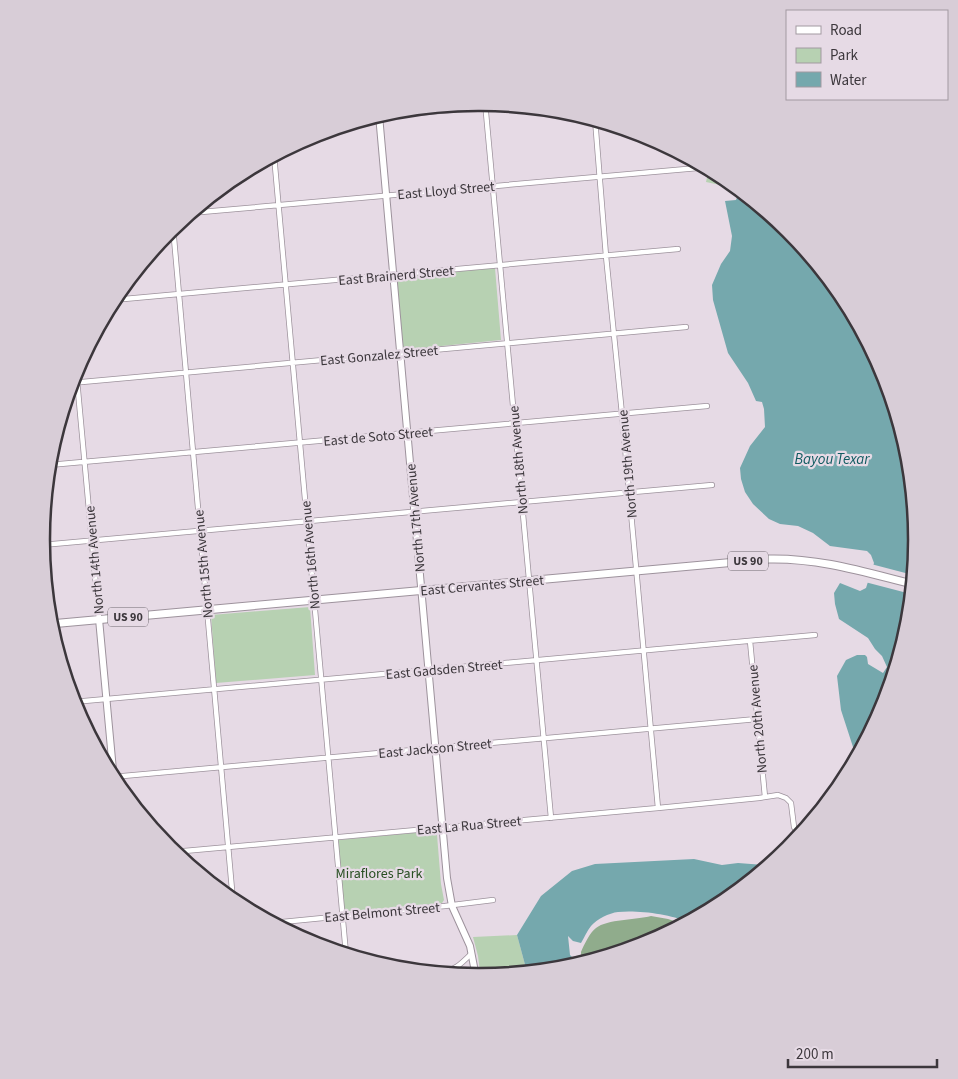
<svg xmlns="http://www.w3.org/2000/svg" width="958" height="1079" font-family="'Source Sans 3',sans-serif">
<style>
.green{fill:#b7d1b2}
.forest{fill:#90ac8c}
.water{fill:#75a8ad}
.pier{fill:#e6dae5}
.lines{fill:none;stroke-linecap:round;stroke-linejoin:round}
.street-casing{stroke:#9d929c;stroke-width:6}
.secondary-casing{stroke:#9d929c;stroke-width:8}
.primary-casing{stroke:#9d929c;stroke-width:9}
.street{stroke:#fff;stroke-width:4.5}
.secondary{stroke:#fff;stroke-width:6}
.primary{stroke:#fff;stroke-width:7}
.labels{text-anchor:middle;stroke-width:4.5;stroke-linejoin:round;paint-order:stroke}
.shield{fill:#e6dae5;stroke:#6f686f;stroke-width:1}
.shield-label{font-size:12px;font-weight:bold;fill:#3c373c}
.street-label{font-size:14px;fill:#3c373c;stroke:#e6dae5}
.park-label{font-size:14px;fill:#284f22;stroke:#e6dae5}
.water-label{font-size:15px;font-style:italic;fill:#105a60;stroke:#e6dae5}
.rim{fill:none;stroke:#3c373c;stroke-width:2.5}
</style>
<rect width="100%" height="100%" fill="#e6dae5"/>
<path class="green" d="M709 169 722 176 739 189 706 182Z
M495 268 501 340 402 350 396 277Z
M310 607 315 675 216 683 211 615Z
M433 831 437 835 441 884 444 900 442 903 344 912 338 840Z
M517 935 527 972H480L478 956 473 937Z"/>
<path class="forest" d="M651 916 668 919 683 924 648 943 640 937 636 947 585 963 581 956V952C584 945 590 932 596 928 607 919 636 920 651 916Z"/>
<path class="water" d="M740 190 789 230 843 297 884 372 908 454 917 539 908 625 883 707 853 764V747L841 710 837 676 846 660 857 655H865L867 657 868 664 883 673 887 667 882 656 875 649 868 638 839 619 835 604 834 593 840 583 860 591 866 588 874 563 871 555 867 551 830 546 813 533 798 526 780 524 769 519 753 504 745 492 741 479 740 468 750 446 765 427 764 409 762 402 756 401 748 383 728 353 713 300 712 285 721 264 730 251 732 236 725 201 736 200Z
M694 859 722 865 738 863 765 865V868L722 904 687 922C671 914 637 910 618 912 609 913 597 919 591 926 587 931 584 938 581 943L573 941 568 936 570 955 579 964 564 969 527 972 517 935 541 896 572 871 595 864Z"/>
<path class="pier" d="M871 564 913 575 911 594 865 582Z"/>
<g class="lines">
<defs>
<path id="street" d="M485 102 551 818
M370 117 510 105
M595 119 606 256 622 414 658 808
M274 155 346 954
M190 213 698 168 702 165
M173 227 233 901
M113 300 678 249
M76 369 99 619
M71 383 686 327
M49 465 707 406
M42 545 712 485
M750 641 765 797
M73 702 815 635
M112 777 757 719
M173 852 658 808 759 798 778 795 786 798 791 803 794 827 799 836
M272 923 445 906 493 900
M438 973C454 971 460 965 471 954"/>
<path id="secondary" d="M379 115 447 878 452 906 470 946 476 977
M99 619 114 781"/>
<path id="primary" d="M50 624 769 559C820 558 864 572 912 584"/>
</defs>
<use href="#street" class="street-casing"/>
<use href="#secondary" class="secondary-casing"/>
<use href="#primary" class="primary-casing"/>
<use href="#street" class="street"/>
<use href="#secondary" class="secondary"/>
<use href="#primary" class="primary"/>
</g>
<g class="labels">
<g class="shield">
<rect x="728" y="551.5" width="40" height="19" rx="4"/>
<rect x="108" y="607.5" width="40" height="19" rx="4"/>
</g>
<g class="shield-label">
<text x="748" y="565">US 90</text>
<text x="128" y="621">US 90</text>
</g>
<g class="street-label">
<text transform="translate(446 190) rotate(-5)" y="5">East Lloyd Street</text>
<text transform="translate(396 275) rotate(-5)" y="5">East Brainerd Street</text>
<text transform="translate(379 355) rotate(-5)" y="5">East Gonzalez Street</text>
<text transform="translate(378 436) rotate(-5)" y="5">East de Soto Street</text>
<text transform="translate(518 460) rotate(-95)" y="5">North 18th Avenue</text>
<text transform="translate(627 464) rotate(-95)" y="5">North 19th Avenue</text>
<text transform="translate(415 518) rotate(-95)" y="5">North 17th Avenue</text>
<text transform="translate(310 555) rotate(-95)" y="5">North 16th Avenue</text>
<text transform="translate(94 560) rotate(-95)" y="5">North 14th Avenue</text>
<text transform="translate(203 564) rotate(-95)" y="5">North 15th Avenue</text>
<text transform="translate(482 585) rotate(-5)" y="5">East Cervantes Street</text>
<text transform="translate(444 669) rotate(-5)" y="5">East Gadsden Street</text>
<text transform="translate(757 719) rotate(-95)" y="5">North 20th Avenue</text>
<text transform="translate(435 748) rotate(-5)" y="5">East Jackson Street</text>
<text transform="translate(469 825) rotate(-5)" y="5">East La Rua Street</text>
<text transform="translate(382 912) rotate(-5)" y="5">East Belmont Street</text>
</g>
<g class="park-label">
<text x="379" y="878">Miraflores Park</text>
</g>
<g class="water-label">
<text x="832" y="464">Bayou Texar</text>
</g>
</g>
<path d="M0 0H958V1079H0ZM478 111H480A428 428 0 0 1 908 539V540A428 428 0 0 1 480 968H478A428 428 0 0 1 50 540V539A428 428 0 0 1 478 111Z" fill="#d8cdd7" fill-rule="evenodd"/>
<path class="rim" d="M478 111H480A428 428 0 0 1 908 539V540A428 428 0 0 1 480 968H478A428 428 0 0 1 50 540V539A428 428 0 0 1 478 111Z"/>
<rect x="786" y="10" width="162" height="90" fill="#e6dae5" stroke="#a299a1"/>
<rect x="796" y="26" width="25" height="8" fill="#ffffff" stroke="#a299a1"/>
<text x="830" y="35" font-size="15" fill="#3c373c">Road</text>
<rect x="796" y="48" width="25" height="15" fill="#b7d1b2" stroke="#a299a1"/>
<text x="830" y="60" font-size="15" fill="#3c373c">Park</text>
<rect x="796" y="72" width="25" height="15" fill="#75a8ad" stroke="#a299a1"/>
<text x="830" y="85" font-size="15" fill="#3c373c">Water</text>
<path d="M788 1059v8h149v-8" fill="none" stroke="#3c373c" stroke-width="2.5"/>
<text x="796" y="1059" font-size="15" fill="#3c373c" stroke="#e6dae5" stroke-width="4" paint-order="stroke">200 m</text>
</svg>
